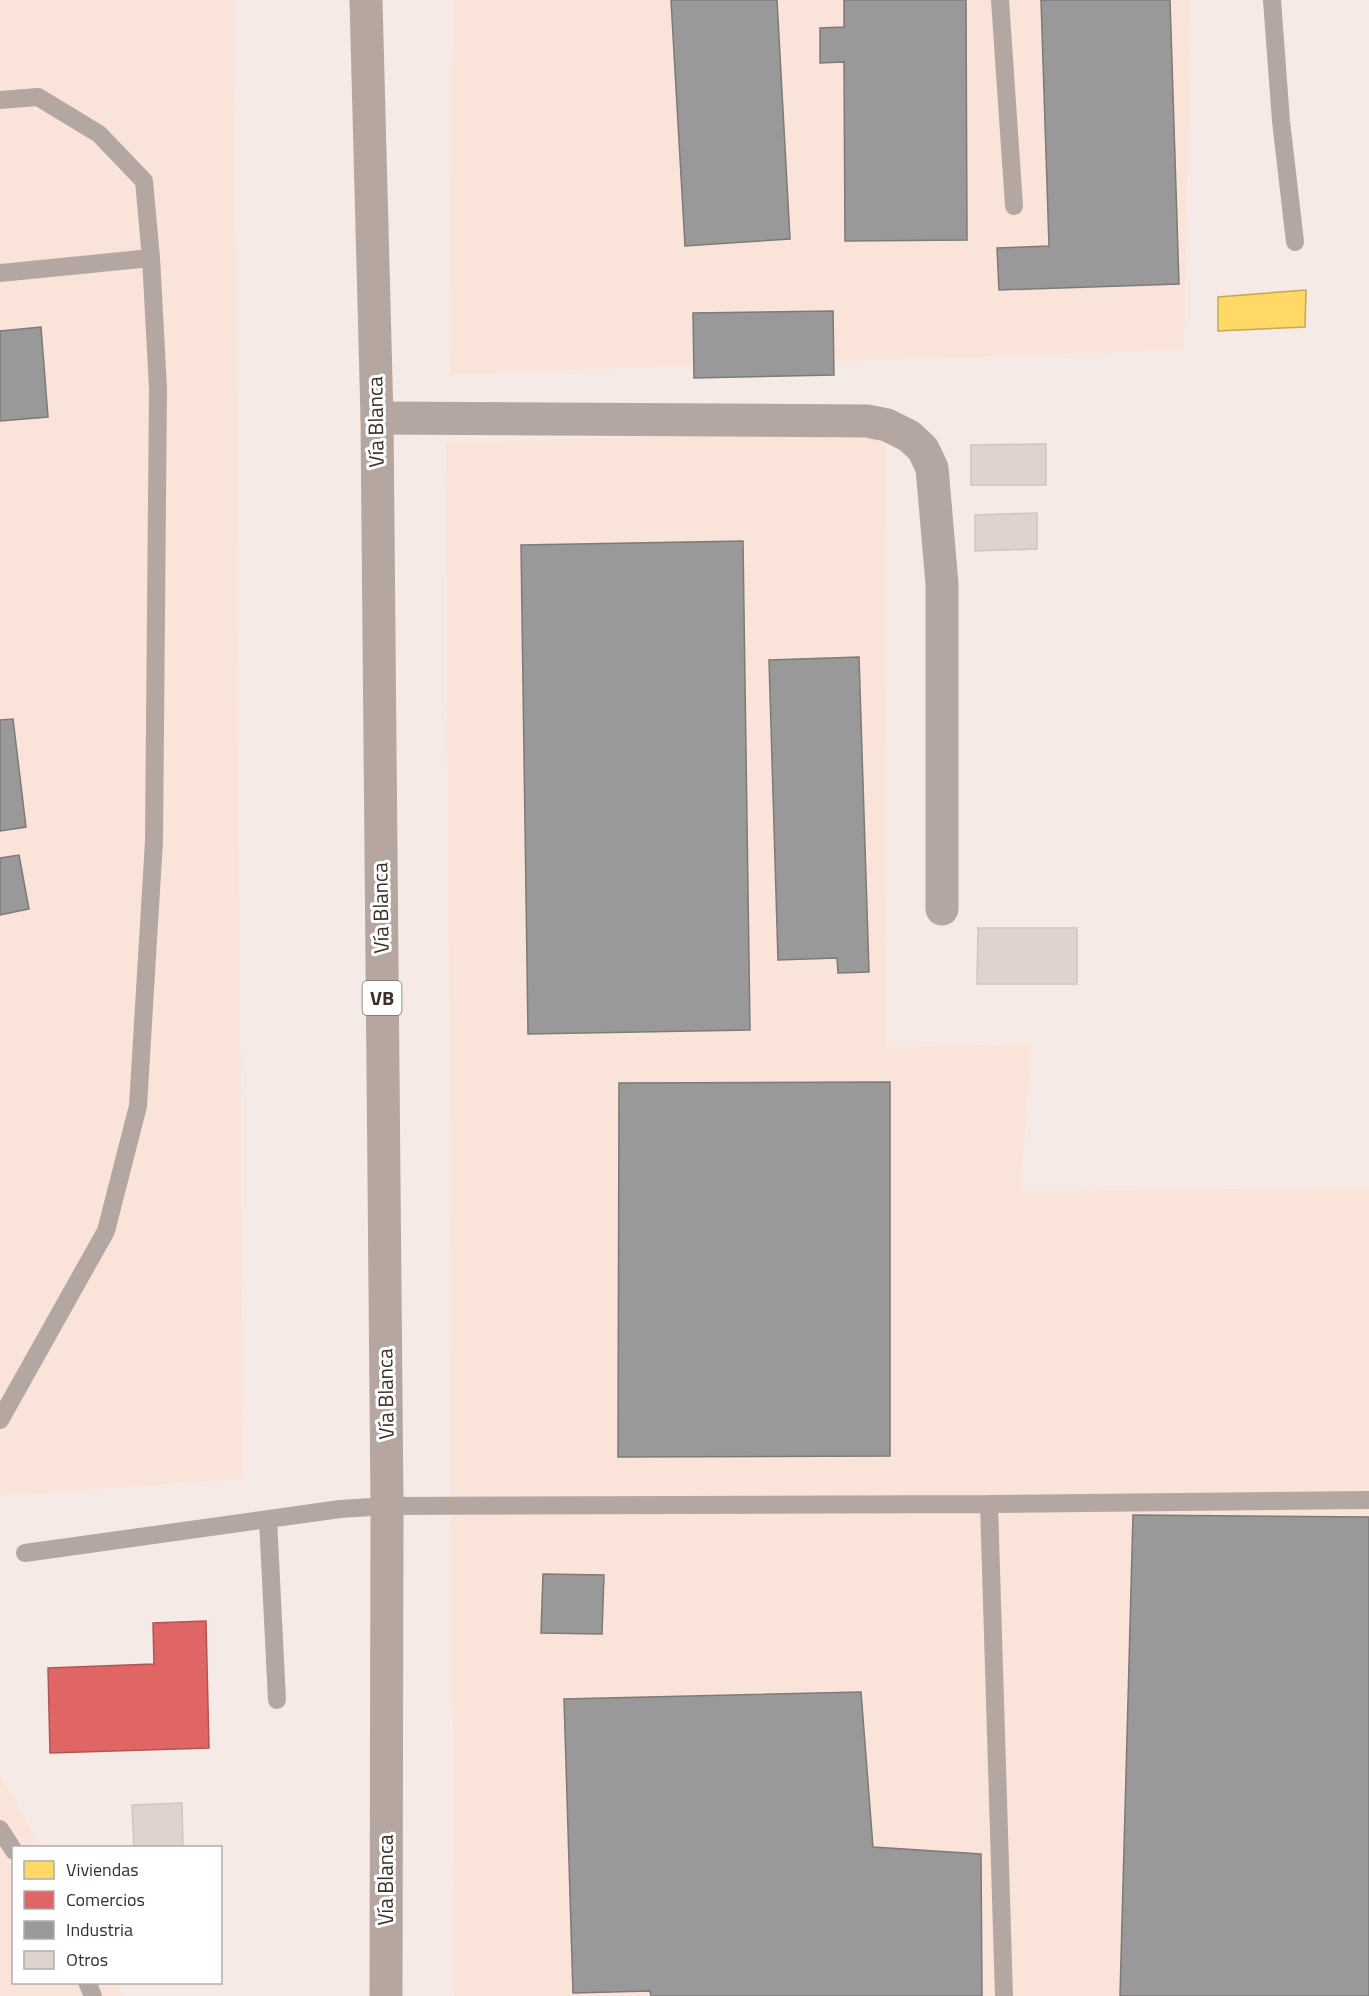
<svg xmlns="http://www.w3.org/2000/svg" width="1369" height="1996" font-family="'Titillium Web',sans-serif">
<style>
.built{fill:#fae3d8}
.homes{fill:#ffd966;stroke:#c4a654;stroke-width:1.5}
.shops{fill:#e06666;stroke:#af5654;stroke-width:1.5}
.industry{fill:#999;stroke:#7d7a78;stroke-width:1.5}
.building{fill:#ded3cd;stroke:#d0c5c0;stroke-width:1.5}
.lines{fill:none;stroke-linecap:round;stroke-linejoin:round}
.service{stroke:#b4a6a0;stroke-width:18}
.minor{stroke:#b4a6a0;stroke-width:33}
.primary{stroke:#b5a79f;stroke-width:33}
.labels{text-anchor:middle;stroke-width:6;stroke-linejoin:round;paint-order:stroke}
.shield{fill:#fff;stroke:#766e6a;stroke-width:1.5}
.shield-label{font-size:20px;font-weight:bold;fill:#3c302a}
.street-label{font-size:21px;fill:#3c302a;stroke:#fff}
</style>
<rect width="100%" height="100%" fill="#f5eae5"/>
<path class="built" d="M0 0H234L243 1479 0 1496Z
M453 0H1191L1184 350 450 374Z
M885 431 887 1047 1031 1044 1021 1191 1369 1188V1996H454L446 442Z
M0 1775 40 1847 14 1848V1982L115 1983 123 1996H0Z"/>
<path class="homes" d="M1306 290 1305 327 1218 331V297Z"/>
<path class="shops" d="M206 1621 209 1748 50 1753 48 1668 154 1664 153 1623Z"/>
<path class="industry" d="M671 0H777L790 239 685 246Z
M844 0H966L967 240 845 241 844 62 820 63V28L844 27Z
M1041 0H1170L1179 284 999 290 997 248 1049 246Z
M833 311 834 375 694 378 693 313Z
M41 327 48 417 0 421V331Z
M743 541 750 1030 528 1034 521 545Z
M859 657 869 972 838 973 837 958 778 960 769 660Z
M13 719 26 827 0 831V720Z
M19 855 29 909 0 915V858Z
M890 1082V1456L618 1457 619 1083Z
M1133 1515 1369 1517V1996H1120Z
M543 1574 604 1575 602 1634 541 1633Z
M861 1692 873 1847 981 1854 982 1996H651L650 1991 573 1993 564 1699Z"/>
<path class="building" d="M1046 444V485H971V445Z
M1037 513V549L975 551V515Z
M978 928H1077V984H977Z
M182 1803 183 1848H134L132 1805Z"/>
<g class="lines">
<path class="service" d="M1000 0 1014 206
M1272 0 1281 121 1295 242
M0 100 38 97 99 134 144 181 151 258 158 388 154 841 138 1106 106 1231 0 1420
M0 273 151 258
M989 1504 1004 1996
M268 1519 277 1700
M25 1553 340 1509 387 1506 989 1504 1369 1500
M0 1829 14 1851
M87 1982 93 1996"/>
<path class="minor" d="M377 418 867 421 887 425 909 436 923 449 932 468 942 584V909"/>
<path class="primary" d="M366 0 377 418 387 1506 386 1996"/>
</g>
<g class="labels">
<rect class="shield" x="362.5" y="981" width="39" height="34" rx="4.5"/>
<g class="shield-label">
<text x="382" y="1005">VB</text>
</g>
<g class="street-label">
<text transform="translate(376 422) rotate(-91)" y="7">Vía Blanca</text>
<text transform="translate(381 908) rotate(-91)" y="7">Vía Blanca</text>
<text transform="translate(386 1394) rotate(-91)" y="7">Vía Blanca</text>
<text transform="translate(386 1880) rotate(-90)" y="7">Vía Blanca</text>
</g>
</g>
<rect x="12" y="1846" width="210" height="138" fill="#ffffff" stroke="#b1acaa" stroke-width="1.5"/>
<rect x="24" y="1861" width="30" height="18" fill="#ffd966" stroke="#b1acaa" stroke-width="1.5"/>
<text x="66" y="1876" font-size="18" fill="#3c302a">Viviendas</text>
<rect x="24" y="1891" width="30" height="18" fill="#e06666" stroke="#b1acaa" stroke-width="1.5"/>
<text x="66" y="1906" font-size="18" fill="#3c302a">Comercios</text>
<rect x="24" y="1921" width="30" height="18" fill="#999999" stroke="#b1acaa" stroke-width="1.5"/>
<text x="66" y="1936" font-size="18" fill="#3c302a">Industria</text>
<rect x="24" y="1951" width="30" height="18" fill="#ded3cd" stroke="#b1acaa" stroke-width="1.5"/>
<text x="66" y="1966" font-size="18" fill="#3c302a">Otros</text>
</svg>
